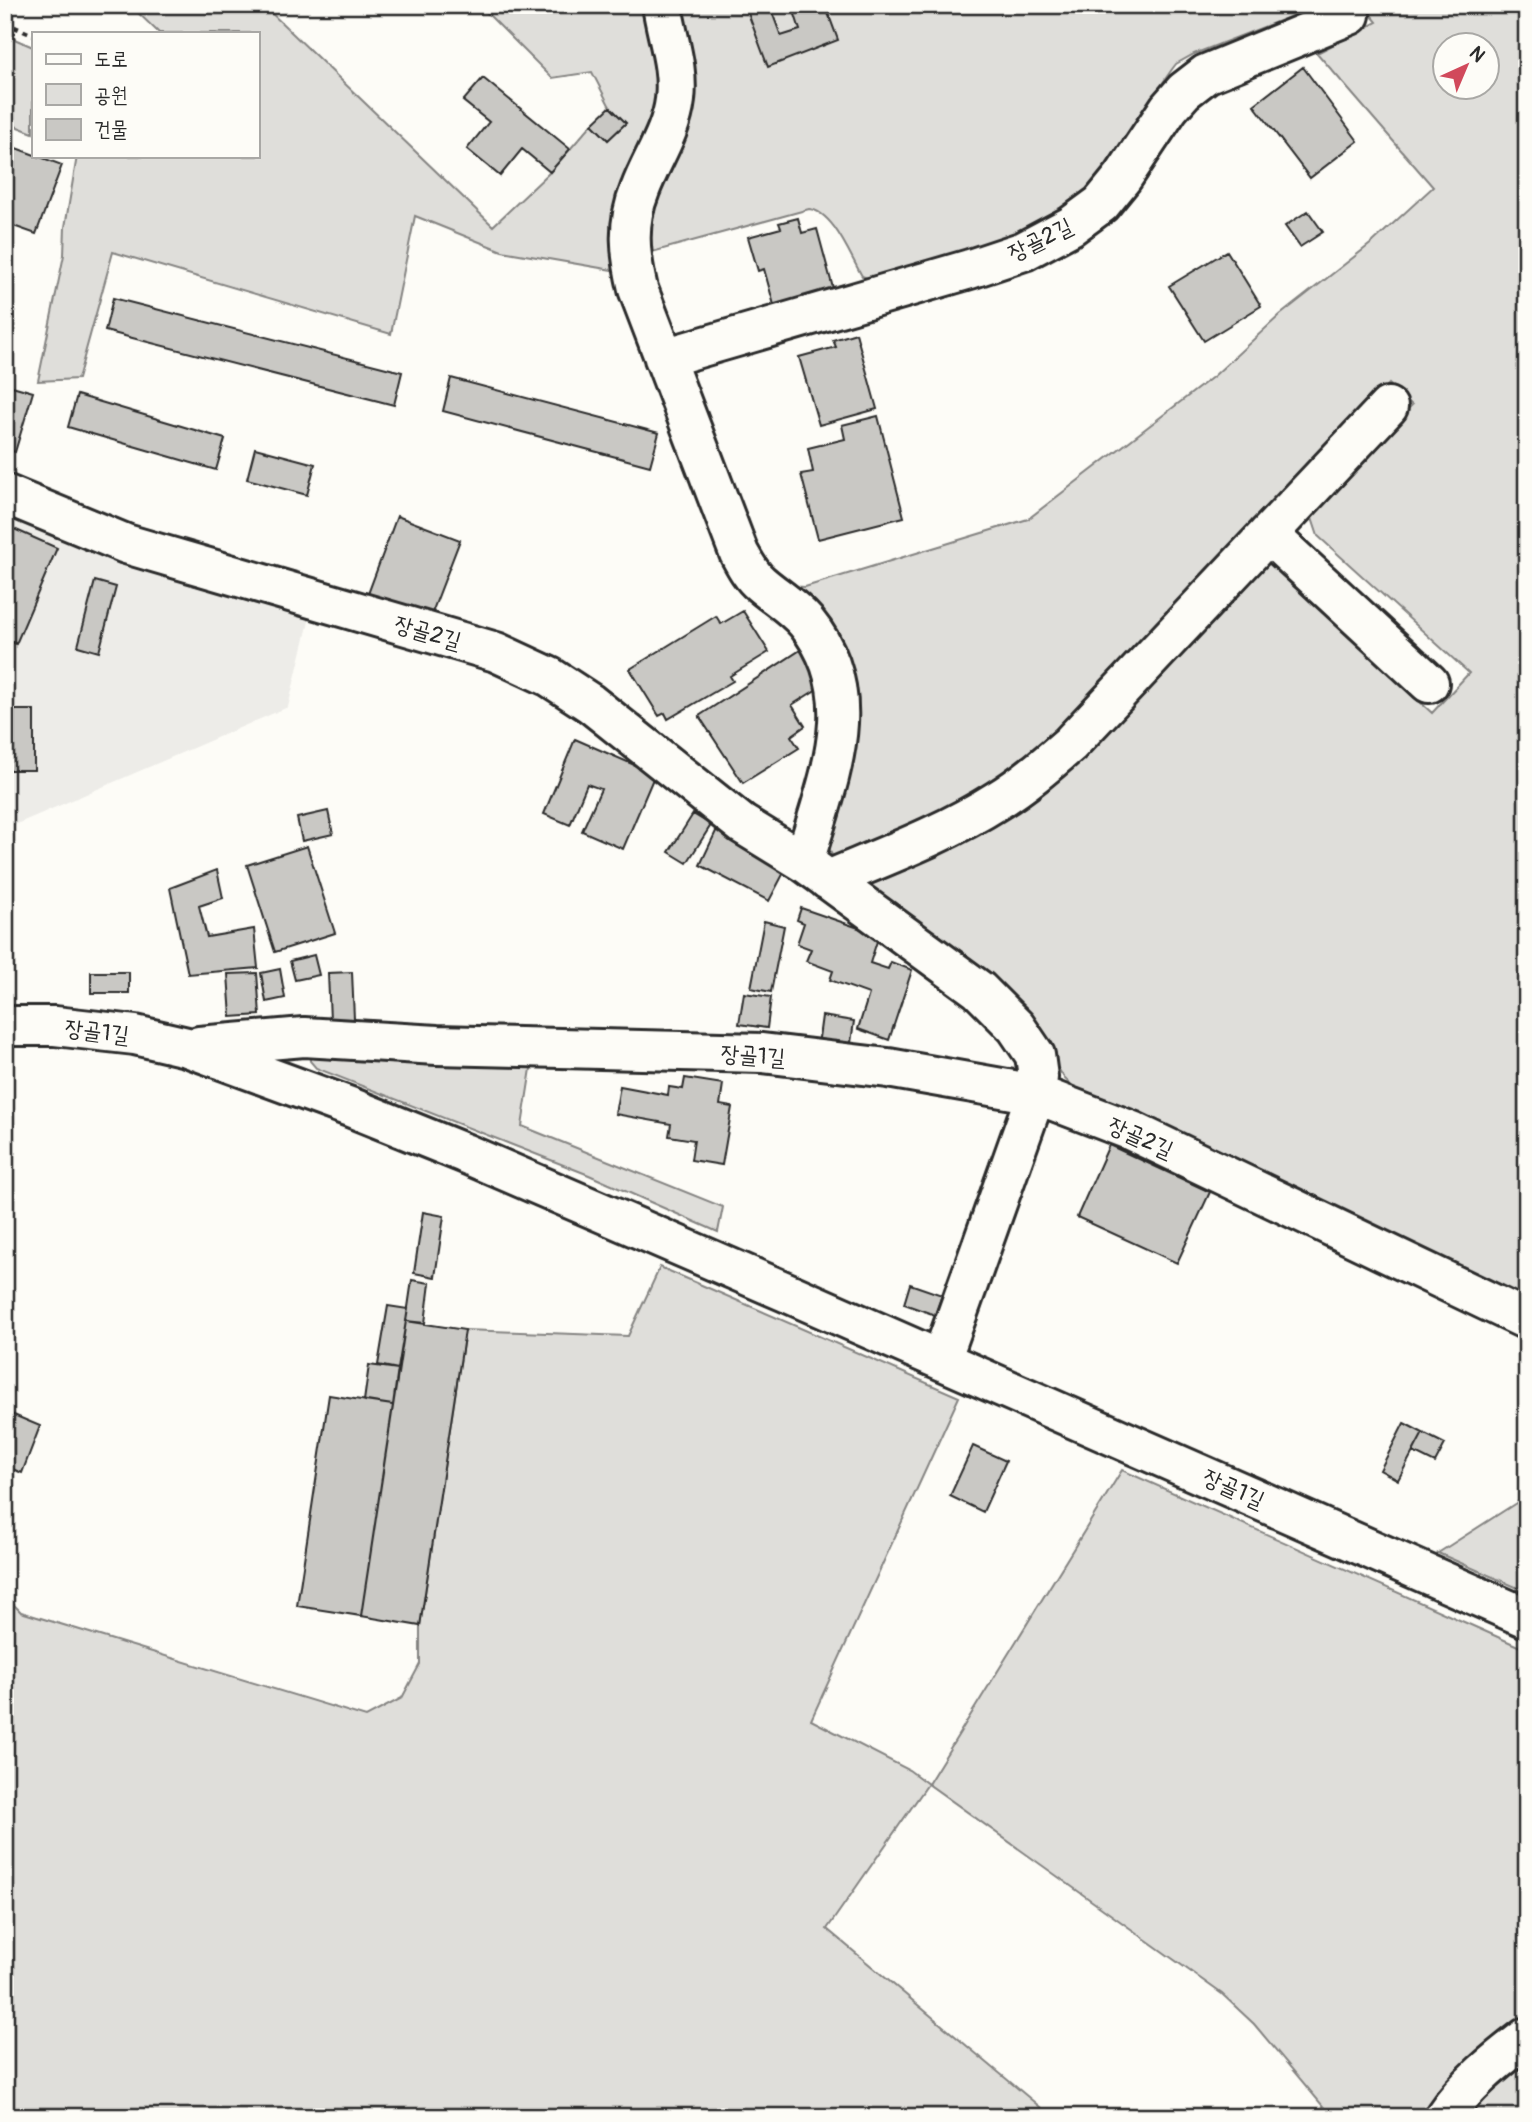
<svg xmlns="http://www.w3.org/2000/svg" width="1532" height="2122" font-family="Pangolin,'Poor Story',sans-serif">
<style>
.built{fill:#edece8}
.green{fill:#dfdeda;stroke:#858482;stroke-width:2;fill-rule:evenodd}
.building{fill:#c9c8c4;stroke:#2b2b2b;stroke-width:2}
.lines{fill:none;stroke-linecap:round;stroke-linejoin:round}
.minor-casing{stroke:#2b2b2b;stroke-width:44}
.path{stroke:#2b2b2b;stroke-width:4.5;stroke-dasharray:5 5;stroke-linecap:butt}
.minor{stroke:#fdfcf7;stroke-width:38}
.labels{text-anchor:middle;stroke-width:6;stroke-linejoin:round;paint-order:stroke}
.street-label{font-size:23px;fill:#2b2b2b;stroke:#fdfcf7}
</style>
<rect width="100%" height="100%" fill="#fdfcf7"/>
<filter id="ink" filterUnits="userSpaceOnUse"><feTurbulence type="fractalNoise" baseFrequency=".0143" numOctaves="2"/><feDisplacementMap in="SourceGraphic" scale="14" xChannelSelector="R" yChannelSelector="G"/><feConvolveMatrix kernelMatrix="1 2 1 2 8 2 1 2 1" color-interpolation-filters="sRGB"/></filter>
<g filter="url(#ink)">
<path class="built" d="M5 504 313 605 288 707 5 829Z"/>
<path class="green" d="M130 5H263L493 226 550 172 592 124 608 140 626 123 610 107 592 72 552 78 479 5H654L666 63 624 272 502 251 415 216 391 334 113 252 78 379 38 381 64 255 65 227 77 156H257V33H159Z
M669 5H1320L1194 54 1176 64C1151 96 1134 135 1108 167 1053 237 948 254 867 278L862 276C850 256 833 211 809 209L645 254Z
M1363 5H1527V1307L1212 1150 1087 1098 1065 1079 1033 1030 994 986 944 943 855 881 920 854 988 821 1039 788 1095 739 1266 560 1432 713 1469 673 1318 536 1312 518 1321 499 1412 405 1389 384 1060 740 993 791 955 813 899 841 839 867C806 827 853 752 852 705 852 673 831 630 811 606 805 599 795 592 786 586L805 587 1028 519 1214 376 1280 315 1373 242 1433 187 1317 53 1377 22ZM1444 46H1486V88H1444Z
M5 35 33 47V133L5 122Z
M310 1054 533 1056 522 1126 723 1207 718 1232 589 1175 316 1068 310 1061Z
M660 1267 959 1397 811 1720 909 1770 928 1784 1122 1470 1527 1650V2019L1426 2117H1332L1254 2024 1222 1994 928 1784 827 1929 1052 2117H5V1596L21 1612 366 1717 402 1698 420 1664V1626L465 1330 628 1336Z
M1527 1496V1592L1438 1553Z
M1527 2054V2117H1461Z"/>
<path class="building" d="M745 5H791L772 12 781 36 800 30 792 5H825L838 40 768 67Z
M1303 67 1358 141 1310 178 1254 105Z
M483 78 570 149 550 172 522 149 500 176 467 149 489 122 463 101Z
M610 107 626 123 608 140 592 124Z
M5 144 62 165 36 234 5 223Z
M1308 211 1323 232 1300 247 1285 226Z
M798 218 802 233 817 229 833 288 774 305 764 269 758 271 748 237 781 228 779 223Z
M1227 251 1261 306 1204 341 1169 286Z
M113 298 402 372 394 405 105 331Z
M856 333 877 409 819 425 799 357 836 347 833 340Z
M451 378 659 433 650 466 443 411Z
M5 384 33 392 15 452 5 449Z
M77 395 225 439 216 470 68 427Z
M878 416 904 517 818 539 801 474 813 472 808 448 845 439 842 425Z
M255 448 315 464 307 495 247 479Z
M397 516 460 540 430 618 368 594Z
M5 525 57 548 16 644 5 639Z
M95 581 116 587 99 652 78 646Z
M743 611 769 652 730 676 733 681 668 719 665 713 659 716 630 669 716 616 721 624Z
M802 649 825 684 792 705 805 726 791 736 799 748 743 783 699 716Z
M5 710H34V770H5Z
M575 739 655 774 623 849 582 831 601 789 587 784 570 825 544 814Z
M328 811 333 834 302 841 297 818Z
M693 814 711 825 687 863 669 852Z
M718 827 789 863 769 901 700 865Z
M307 846 335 933 275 952 247 865Z
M217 870 223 898 199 906 207 937 254 929 258 968 188 974 170 888Z
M801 908 879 935 870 963 888 969 891 962 912 970 889 1040 858 1029 869 994 830 980 833 971 806 961 811 949 797 944 804 923 797 920Z
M764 921 784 926 771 992 751 988Z
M314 955 319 975 295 980 290 961Z
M280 969 285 998 266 1002 261 973Z
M91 972H129V993H91Z
M352 972 354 1019 330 1020 328 973Z
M257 973 260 1015 231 1017 228 974Z
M744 993 771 997 767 1028 739 1024Z
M822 1016 854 1021 850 1050 818 1045Z
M685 1078 723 1084 720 1105 732 1107 722 1165 691 1160 694 1140 669 1136 671 1124 615 1114 620 1086 668 1095 669 1087 683 1089Z
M1109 1145 1210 1192 1177 1263 1077 1217Z
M423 1212 444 1216 435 1277 414 1273Z
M412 1280 430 1283 425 1323 406 1321Z
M910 1284 942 1295 935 1315 904 1304Z
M388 1306 408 1309 398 1369 378 1365Z
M406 1321 465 1330 420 1626 361 1616Z
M369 1365 398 1369 393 1405 364 1401Z
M329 1395 393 1405 361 1616 297 1606Z
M9 1413 40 1426 22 1473 5 1466V1424Z
M1404 1423 1423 1433 1398 1480 1380 1470Z
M1423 1433 1445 1444 1435 1463 1413 1452Z
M973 1446 1006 1461 983 1512 950 1496Z"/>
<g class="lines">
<defs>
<path id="minor" d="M662 5C667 38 679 67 675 100 671 133 651 160 640 190 626 224 630 255 638 289L739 553C745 564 751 576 761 584 776 597 792 606 806 622 867 696 827 781 804 862
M664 358 970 269 1024 251 1071 226 1101 204 1123 177 1169 108 1184 91 1206 74 1350 15
M5 494 126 544 496 652 550 677 590 703 742 824 804 862 979 990 1016 1027 1035 1055 1038 1077 1036 1094 1132 1131 1527 1320
M1268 534 1429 683
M828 880C885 856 945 834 998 800 1024 784 1047 764 1070 744L1388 407
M5 1026H55L135 1035 187 1047 350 1107 464 1153 786 1292 1527 1618
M199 1046 304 1037 437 1045 762 1053 888 1068 1036 1094 941 1360
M1444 2117C1465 2085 1497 2060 1527 2037"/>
</defs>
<use href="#minor" class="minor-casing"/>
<path class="path" d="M5 23 33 35"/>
<use href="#minor" class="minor"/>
</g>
</g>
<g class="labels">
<g class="street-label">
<text transform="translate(1040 239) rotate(-26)" y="8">장골2길</text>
<text transform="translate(428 632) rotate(16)" y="8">장골2길</text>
<text transform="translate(97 1031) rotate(7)" y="8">장골1길</text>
<text transform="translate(753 1055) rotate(4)" y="8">장골1길</text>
<text transform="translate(1141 1137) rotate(24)" y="8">장골2길</text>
<text transform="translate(1234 1488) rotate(24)" y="8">장골1길</text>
</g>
</g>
<rect width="1532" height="2122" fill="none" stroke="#fdfcf7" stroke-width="28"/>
<rect x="14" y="14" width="1504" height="2094" fill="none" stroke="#2b2b2b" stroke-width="2.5" filter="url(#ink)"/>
<rect x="32" y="32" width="228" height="126" fill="#fdfcf7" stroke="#a9a8a5" stroke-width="2"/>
<rect x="46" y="54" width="35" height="10" fill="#fdfcf7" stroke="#a9a8a5" stroke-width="2"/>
<text x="94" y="66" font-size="21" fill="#2b2b2b">도로</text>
<rect x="46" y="84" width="35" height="21" fill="#dfdeda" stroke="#a9a8a5" stroke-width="2"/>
<text x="94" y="102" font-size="21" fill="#2b2b2b">공원</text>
<rect x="46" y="119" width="35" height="21" fill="#c9c8c4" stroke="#a9a8a5" stroke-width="2"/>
<text x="94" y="136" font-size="21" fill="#2b2b2b">건물</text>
<g transform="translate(1466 66) rotate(44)"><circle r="33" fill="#fdfcf7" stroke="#a9a8a5" stroke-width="2"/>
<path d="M0-5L12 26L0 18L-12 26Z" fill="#d1495b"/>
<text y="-10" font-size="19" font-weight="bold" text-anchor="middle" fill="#2b2b2b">N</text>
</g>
</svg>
